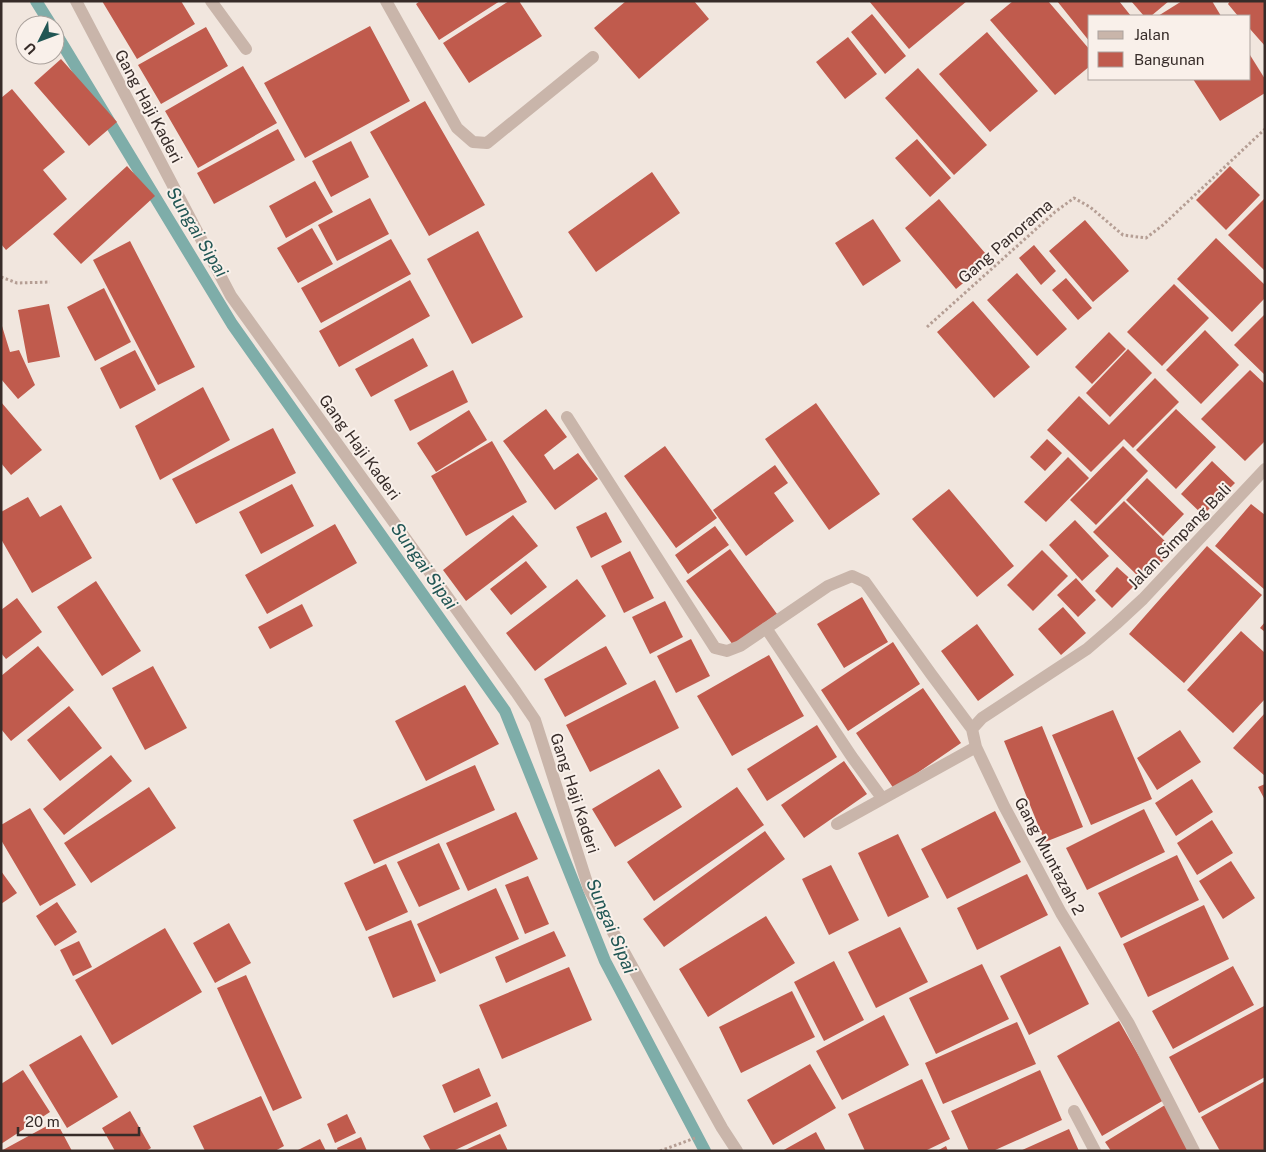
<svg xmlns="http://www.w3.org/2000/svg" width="1266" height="1152" font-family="'Public Sans',sans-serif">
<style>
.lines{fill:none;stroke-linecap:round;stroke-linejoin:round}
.stream{stroke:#7eada9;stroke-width:12}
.building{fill:#c05b4d}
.path{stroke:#b59e94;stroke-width:3;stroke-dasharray:2.5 2.5;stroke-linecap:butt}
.minor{stroke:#c9b5aa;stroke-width:12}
.labels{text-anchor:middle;stroke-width:4;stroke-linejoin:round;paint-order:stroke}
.street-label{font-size:16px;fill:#372c29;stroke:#f9f0ea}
.water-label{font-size:18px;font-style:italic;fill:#215654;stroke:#f9f0ea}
</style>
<rect width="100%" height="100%" fill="#f1e6de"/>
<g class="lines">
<path class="stream" d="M36 1 51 25
M55 32 232 324 505 711 605 961 705 1151"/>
</g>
<path class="building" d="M102 1H181L195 24 137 59Z
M420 1H500L439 40 416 4Z
M509 1H519L542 36 469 83 443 43Z
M626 1H694L709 19 639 79 594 28Z
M869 1H967L909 49Z
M1013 1H1048L1090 50V66L1055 95 990 20Z
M1057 1H1119L1131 16H1090V42Z
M1131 1H1169L1151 16H1144Z
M1182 1H1212L1221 16H1158Z
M1230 1H1265V46L1250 29V16H1238L1228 4Z
M872 14 906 56 885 74 851 32Z
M370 26 410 101 305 158 264 83Z
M206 27 228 66 161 104 138 65Z
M987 32 1038 91 990 132 939 74Z
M848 37 877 74 845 99 816 62Z
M1250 55 1265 79V93L1220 121 1193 79H1250Z
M61 59 117 122 89 146 34 83Z
M243 66 277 123 198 168 165 111Z
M918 68 987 145 954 175 885 98Z
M12 89 65 152 43 170 67 199 6 250 1 244V98Z
M425 101 485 205 429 236 370 132Z
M278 129 295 160 214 204 197 173Z
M917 139 951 178 930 197 895 158Z
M351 141 369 177 331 197 312 161Z
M127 166 155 196 81 264 53 234Z
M1230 166 1260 195 1226 230 1196 200Z
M652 172 680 213 596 272 568 232Z
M315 181 333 212 286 238 269 206Z
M370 198 389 234 337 261 318 225Z
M1265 198V271L1228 235Z
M939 199 991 260 956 289 905 228Z
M873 219 901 261 863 286 835 243Z
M1085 220 1129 271 1093 302 1049 251Z
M312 228 333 264 298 283 277 248Z
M478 231 523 317 472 344 427 259Z
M1216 238 1265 285V298L1232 332 1177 279Z
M391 239 411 274 321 323 301 288Z
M130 241 195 367 158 385 93 260Z
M1034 245 1056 271 1041 285 1019 258Z
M1017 273 1067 329 1037 356 987 300Z
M1066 278 1092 308 1078 320 1052 290Z
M410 280 430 316 339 367 319 331Z
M1174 284 1209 318 1162 366 1127 332Z
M104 288 131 342 95 361 67 307Z
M973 301 1030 367 994 398 937 332Z
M49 304 60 357 28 363 18 310Z
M1265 314V375L1234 345Z
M2 326 10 352 19 350 35 385 18 399 1 379Z
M1205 330 1239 365 1201 404 1166 370Z
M1109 332 1126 349 1092 384 1075 367Z
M413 338 428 366 371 397 355 369Z
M1128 349 1152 373 1110 417 1086 393Z
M135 350 156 390 120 409 100 368Z
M453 370 468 402 410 431 394 400Z
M1250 370 1265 384V441L1245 461 1201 419Z
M1155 378 1179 402 1133 448 1124 439 1091 472 1047 430 1079 396 1109 425Z
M203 387 230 440 160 480 135 426Z
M1 402 42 450 11 475 1 463Z
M816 403 880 494 829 530 765 439Z
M546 409 567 437 544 455 554 470 578 453 598 479 555 510 503 441Z
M1176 409 1216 447 1176 489 1136 450Z
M469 410 487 440 436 472 417 443Z
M273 428 296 473 196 524 172 479Z
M1047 439 1062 453 1045 471 1030 457Z
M492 441 527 502 466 536 431 476Z
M665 446 717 518 676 548 624 476Z
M1123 446 1148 471 1096 525 1070 500Z
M1068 457 1089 478 1046 522 1024 502Z
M1212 461 1235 483 1203 515 1181 494Z
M775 465 788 483 774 493 794 521 746 556 713 510Z
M1147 478 1184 514 1163 536 1126 500Z
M292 484 314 526 261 554 239 512Z
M949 489 1014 566 977 597 912 519Z
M28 497 40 517 61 505 92 558 32 593 1 539V512Z
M1124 501 1174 550 1143 581 1093 532Z
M1251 504 1265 515V590L1215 546Z
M606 512 622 542 591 558 576 527Z
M513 515 538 546 466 601 443 570Z
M1075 520 1109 556 1082 581 1049 545Z
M335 524 357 563 267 614 245 575Z
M715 526 729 545 688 574 675 555Z
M1207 546 1262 595 1184 683 1129 634Z
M730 549 777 614 733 645 686 581Z
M1042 550 1068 576 1033 611 1007 585Z
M630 551 654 598 624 613 601 566Z
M526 561 547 587 511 615 490 589Z
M1117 567 1136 584 1112 608 1095 591Z
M1076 578 1096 600 1078 617 1057 595Z
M577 579 606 616 535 671 506 633Z
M96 581 141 651 102 676 57 607Z
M862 597 888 642 844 668 817 624Z
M17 598 42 632 6 659 1 653V610Z
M665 601 683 637 650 654 632 617Z
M302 604 313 626 270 649 258 627Z
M1063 607 1086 633 1061 655 1038 629Z
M1265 622V632L1260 628Z
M977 624 1014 675 978 701 941 651Z
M1241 631 1265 653V699L1233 733 1187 690Z
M691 639 710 676 676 693 657 656Z
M893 642 920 684 848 731 821 690Z
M38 646 74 690 11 741 1 729V676Z
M606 646 627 684 565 717 544 679Z
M769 655 804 716 732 756 697 696Z
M153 666 187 728 145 750 112 688Z
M655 680 679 728 590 772 566 725Z
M465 685 499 744 426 781 395 721Z
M923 688 961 743 894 789 856 733Z
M69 706 102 748 60 781 27 740Z
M1113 710 1152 799 1091 825 1052 735Z
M1265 713V776L1233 748Z
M817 725 837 757 767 801 747 769Z
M1042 726 1083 827 1045 842 1004 741Z
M1180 730 1201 762 1157 790 1137 758Z
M111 755 132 781 64 835 43 809Z
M844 761 867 794 804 838 781 805Z
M475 765 495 810 374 864 353 820Z
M659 769 682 807 615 847 592 809Z
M1192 779 1213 812 1176 836 1155 803Z
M1265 784V800L1258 787Z
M149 787 176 828 91 883 64 843Z
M737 787 764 825 654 901 627 862Z
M30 808 76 885 40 906 1 840V825Z
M1144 809 1165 852 1087 890 1066 848Z
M995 811 1021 862 947 899 921 849Z
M516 812 538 859 468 891 446 843Z
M1212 820 1233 853 1197 875 1177 843Z
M765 831 785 859 664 947 643 919Z
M898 834 929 897 888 917 858 853Z
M439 843 460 889 419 907 397 862Z
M1177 855 1199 900 1121 938 1098 893Z
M1231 861 1255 898 1223 919 1199 881Z
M386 864 408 912 366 931 344 883Z
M831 865 859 920 829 935 802 879Z
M1 871 17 893 1 904Z
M1027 874 1048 915 977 950 957 908Z
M528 876 549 924 525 934 505 885Z
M496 888 519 939 440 974 417 924Z
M57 902 77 932 55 946 36 916Z
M1204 905 1229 959 1148 997 1123 944Z
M766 916 795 963 708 1017 679 969Z
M411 920 436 981 393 998 368 937Z
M229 923 251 963 215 983 193 943Z
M900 927 928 982 876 1008 848 952Z
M165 928 202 992 112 1045 75 980Z
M554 931 566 956 506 983 495 957Z
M79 941 92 967 73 976 60 950Z
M1060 946 1089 1004 1029 1035 1000 976Z
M834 961 864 1020 824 1041 794 982Z
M982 964 1009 1019 936 1054 909 998Z
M1233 966 1254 1005 1173 1049 1152 1011Z
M569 967 592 1020 502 1059 479 1005Z
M246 975 302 1098 273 1111 217 988Z
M792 991 815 1037 741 1073 719 1027Z
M1264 1006 1265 1077 1199 1113 1169 1057Z
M884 1015 909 1065 842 1100 816 1051Z
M1119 1021 1164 1100 1102 1136 1057 1056Z
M1017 1022 1036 1064 943 1104 925 1063Z
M81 1035 118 1097 67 1128 29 1065Z
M810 1064 836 1108 773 1145 747 1100Z
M479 1068 491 1096 454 1113 442 1085Z
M23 1070 50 1112 1 1144V1084Z
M1040 1070 1062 1120 993 1151H969L951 1111Z
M922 1079 950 1139 925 1151H865L848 1114Z
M1265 1081V1151H1220L1201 1117Z
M261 1096 284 1146 275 1151H205L193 1126Z
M497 1102 507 1126 453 1151H431L423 1136Z
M1165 1105 1193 1151H1111L1105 1142Z
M130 1111 151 1148 146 1151H115L102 1128Z
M347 1114 356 1133 335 1143 327 1124Z
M56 1121 72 1151H1Z
M1069 1129 1079 1151H1020Z
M816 1132 826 1151H782Z
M500 1134 508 1151H463Z
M361 1137 367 1151H338L337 1148Z
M320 1139 326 1151H296Z
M946 1146 948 1151H937Z"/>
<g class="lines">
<path class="path" d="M1 277 17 283 50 282
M927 327 1055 212 1074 198 1090 207 1123 235 1146 238 1163 225 1265 129
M660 1151 695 1138"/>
<path class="minor" d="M76 1 231 296 516 692 535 720 589 889 722 1128 737 1151
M211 1 246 49
M386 1 457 128 473 142 487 143 593 57
M567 417 715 648 727 651 740 646 828 586 852 576 865 582 931 674 972 729 976 747 1004 806 1061 913 1129 1024 1194 1151
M766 628 852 757 882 798
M972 729 982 718 1087 649 1116 624 1143 599 1265 469
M837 824 976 747
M1074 1111 1095 1151"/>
</g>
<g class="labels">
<g class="street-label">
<text transform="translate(149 106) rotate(62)" y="6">Gang Haji Kaderi</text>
<text transform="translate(1005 241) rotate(-41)" y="6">Gang Panorama</text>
<text transform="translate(360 447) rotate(54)" y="6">Gang Haji Kaderi</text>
<text transform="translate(1179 536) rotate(-46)" y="6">Jalan Simpang Bali</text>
<text transform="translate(575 793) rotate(72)" y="6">Gang Haji Kaderi</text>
<text transform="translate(1050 856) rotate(62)" y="6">Gang Muntazah 2</text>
</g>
<g class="water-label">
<text transform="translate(197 232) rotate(59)" y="6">Sungai Sipai</text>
<text transform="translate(424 566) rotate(55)" y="6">Sungai Sipai</text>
<text transform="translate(611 926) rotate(67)" y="6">Sungai Sipai</text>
</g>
</g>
<rect width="1266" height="1152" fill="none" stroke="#372c29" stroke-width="5"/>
<rect x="1088" y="15" width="162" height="65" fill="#f9f0ea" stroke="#aba29d"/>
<rect x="1098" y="31" width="25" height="8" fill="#c9b5aa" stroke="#aba29d"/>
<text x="1134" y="40" font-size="15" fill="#372c29">Jalan</text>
<rect x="1098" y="52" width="25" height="15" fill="#c05b4d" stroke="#aba29d"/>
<text x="1134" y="65" font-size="15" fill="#372c29">Bangunan</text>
<g transform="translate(40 40) rotate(228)"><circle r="24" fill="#f9f0ea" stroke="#aba29d"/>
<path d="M0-4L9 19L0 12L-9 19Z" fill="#215654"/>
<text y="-8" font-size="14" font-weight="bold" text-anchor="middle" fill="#372c29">U</text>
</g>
<path d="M18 1127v8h121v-8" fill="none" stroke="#372c29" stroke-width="2.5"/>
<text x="25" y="1127" font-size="15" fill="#372c29" stroke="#f9f0ea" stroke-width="4" paint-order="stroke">20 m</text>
</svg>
